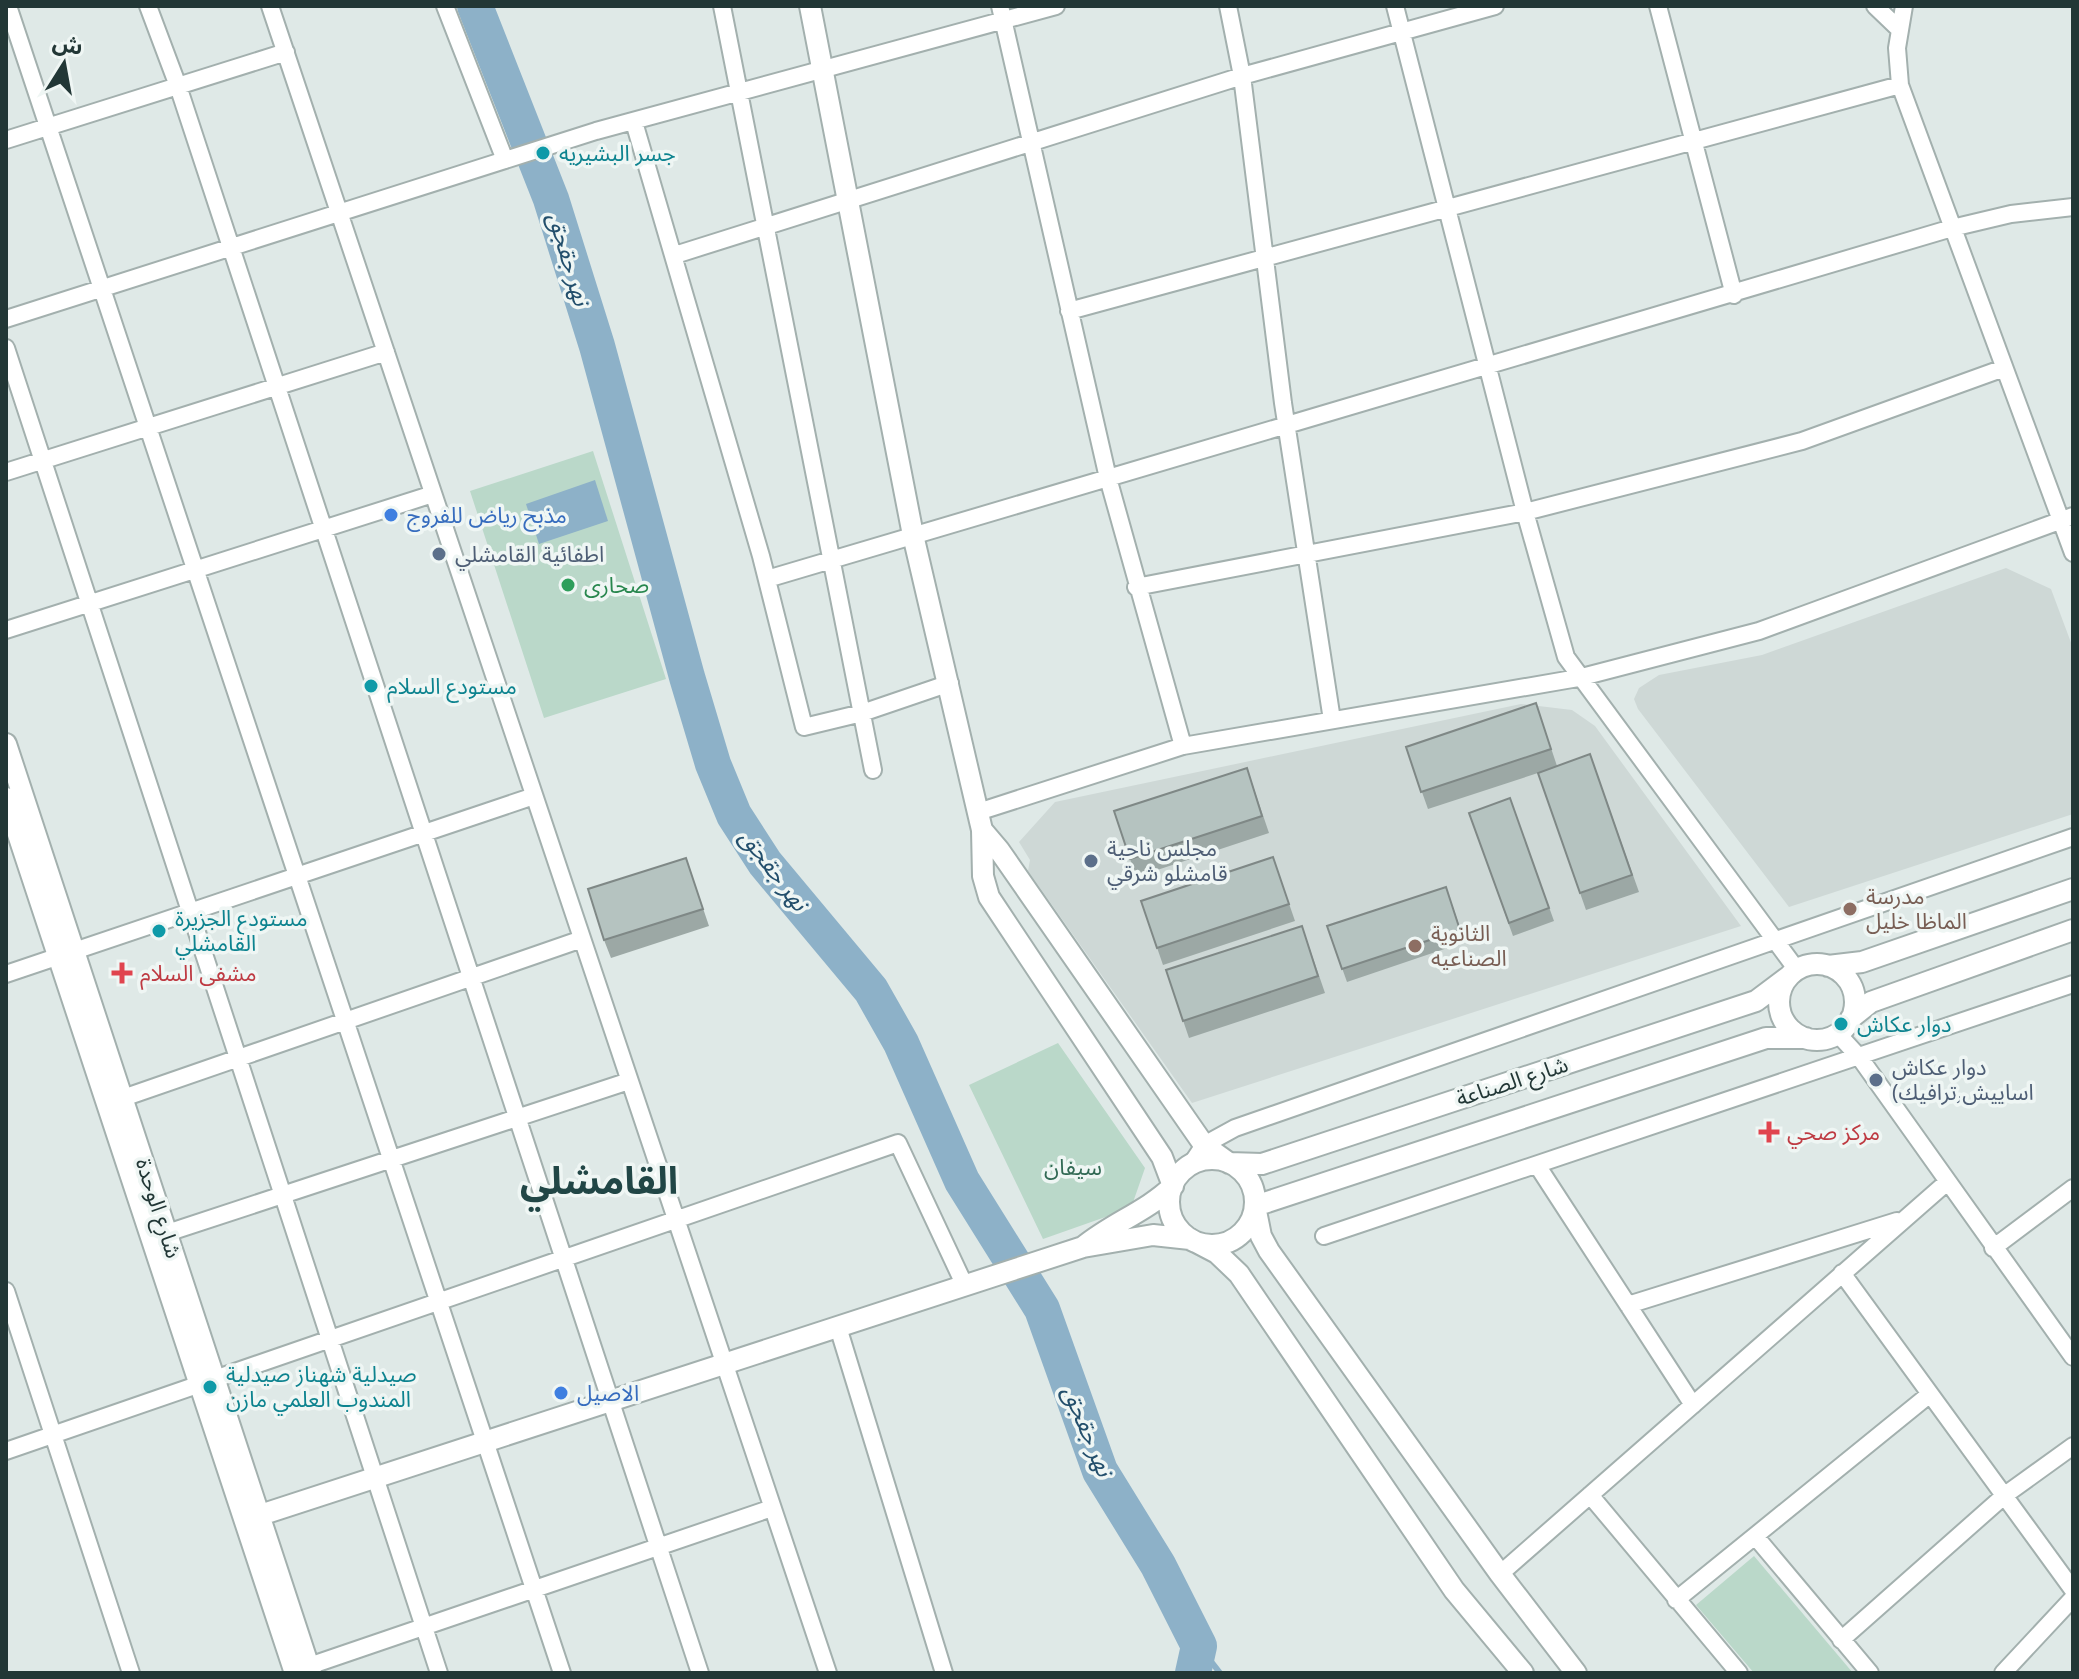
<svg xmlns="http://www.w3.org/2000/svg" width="2079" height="1679" font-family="'Open Sans','Noto Sans Arabic',sans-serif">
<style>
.built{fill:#ced8d6}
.green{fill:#bad8c9}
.water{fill:#8db1c8}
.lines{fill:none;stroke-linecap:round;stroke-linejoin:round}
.stream{stroke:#8db1c8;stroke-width:6}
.river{stroke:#8db1c8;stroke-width:36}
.minor-casing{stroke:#a3b0ae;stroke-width:20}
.tertiary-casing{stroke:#a3b0ae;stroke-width:24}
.minor{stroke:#fff;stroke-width:16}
.tertiary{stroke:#fff;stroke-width:20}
.wall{fill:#9ca8a5}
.building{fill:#b5c3c0;stroke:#7f8886;stroke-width:2}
.culture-dot{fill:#0f9aa8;stroke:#eff6f4;stroke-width:3}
.shop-dot{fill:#3f7fe0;stroke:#eff6f4;stroke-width:3}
.service-dot{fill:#5c6f8a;stroke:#eff6f4;stroke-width:3}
.leisure-dot{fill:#2e9e5b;stroke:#eff6f4;stroke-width:3}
.education-dot{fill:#8d6e63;stroke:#eff6f4;stroke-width:3}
.health-dot{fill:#e0444e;stroke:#eff6f4;stroke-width:3}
.labels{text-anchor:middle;stroke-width:7;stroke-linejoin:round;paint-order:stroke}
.culture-label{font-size:22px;fill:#0d838f;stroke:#eff6f4;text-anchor:start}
.shop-label{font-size:22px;fill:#366cbe;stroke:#eff6f4;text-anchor:start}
.service-label{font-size:22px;fill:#4e5e75;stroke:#eff6f4;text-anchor:start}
.leisure-label{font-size:22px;fill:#27864d;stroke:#eff6f4;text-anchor:start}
.education-label{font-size:22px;fill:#785e54;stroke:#eff6f4;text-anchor:start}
.health-label{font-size:22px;fill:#be3a42;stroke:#eff6f4;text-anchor:start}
.street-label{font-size:22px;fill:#223736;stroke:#eff6f4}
.park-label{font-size:22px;fill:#316954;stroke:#eff6f4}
.water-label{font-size:24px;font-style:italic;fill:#234f6c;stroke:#eff6f4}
.town-label{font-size:38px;font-weight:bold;fill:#214646;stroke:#eff6f4}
</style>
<rect width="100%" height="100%" fill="#dfe9e7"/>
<path class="built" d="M2006 568 2051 589 2073 648V814L1789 907 1638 709 1634 699 1639 688 1659 675 1762 655Z
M1521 704 1572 710 1595 726 1741 926 1192 1103 1028 871 1030 860 1019 842 1055 802Z"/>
<path class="green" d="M593 451 666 679 544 718 470 491Z
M1058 1043 1145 1168 1131 1208 1043 1239 969 1085Z
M1754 1556 1853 1673H1754L1696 1605Z"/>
<path class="water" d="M595 480 608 521 539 544 526 504Z"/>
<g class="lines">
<path class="stream" d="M1199 1646 1220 1673"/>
<path class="river" d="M475 6 551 199 597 346 687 677 713 764 734 815 765 863 871 990 901 1043 962 1181 1042 1309 1100 1471 1158 1565 1199 1646 1193 1673"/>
<defs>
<path id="minor" d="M8 6 562 1673
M148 6 178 86 700 1673
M270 6 828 1673
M445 6 505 160
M722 6 873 770
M1000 6 1108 478 1183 746
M1228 6 1242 76 1283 403 1332 720
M1395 6 1525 512 1566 657 1797 970
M1658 6 1734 295
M1875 6 1899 29
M1904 6 1897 48 1900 85 2073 553
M634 122 761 556 804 727 862 713 950 683
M6 140 286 52
M675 255 1242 76 1495 6
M1069 311 1900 85
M6 319 596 131 1056 6
M6 348 439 1673
M6 472 386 352
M767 579 1952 228 2011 214 2073 207
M1136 587 1525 512 1802 441 2004 368
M6 630 433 494
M978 812 1183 746 1578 678 1759 631 2073 516
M6 974 534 796
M1837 1033 1860 1058 2073 1357
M123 1098 582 939
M1537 1165 1693 1405
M1190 1166 1204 1145 1235 1128 2073 837
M167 1233 629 1081
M1324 1236 2073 984
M1993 1248 2073 1188
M1842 1273 2073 1590
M6 1291 131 1673
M1628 1305 1897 1221
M838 1327 944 1673
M6 1451 898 1143 965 1286
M1590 1495 1739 1673
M1755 1536 1870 1673
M1500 1574 1946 1183
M1676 1600 1930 1394
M1841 1640 2005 1495 2073 1446
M309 1666 772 1508
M2003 1673 2073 1598"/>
<path id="tertiary" d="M810 6 913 535 982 830 983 876 989 897 1162 1157 1173 1186C1146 1212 1112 1223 1083 1247
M6 744 311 1673
M6 798 295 1673
M982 830 999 850 1204 1145 1229 1163 1262 1164 1756 1001 1788 977
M1779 1002a38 38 0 1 1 76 0a38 38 0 1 1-76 0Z
M1828 966 1862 962 2073 889
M1851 1018 1871 1002 2073 930
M1169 1202a43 43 0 1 1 86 0a43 43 0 1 1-86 0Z
M1196 1242 1217 1253 1239 1274 1454 1590 1523 1673
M245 1520 1083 1247 1153 1235 1190 1239
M1576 1673 1500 1574 1269 1251 1261 1236 1255 1206 1766 1038H1806"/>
</defs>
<use href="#minor" class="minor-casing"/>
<use href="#tertiary" class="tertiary-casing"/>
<use href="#minor" class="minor"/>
<use href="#tertiary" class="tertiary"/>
</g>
<path class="wall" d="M1536 703 1557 766 1590 754 1639 892 1586 910 1538 773 1541 772 1428 809 1406 747Z
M1247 768 1269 833 1136 877 1114 811Z
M1510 798 1554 921 1513 936 1469 813Z
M1273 857 1295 921 1163 965 1141 901Z
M686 858 709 926 611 958 604 940Z
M1446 887 1465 942 1347 982 1327 926Z
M1302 926 1325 993 1189 1038 1166 970Z"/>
<path class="building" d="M1536 703 1551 749 1421 792 1406 747Z
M1590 754 1632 875 1580 893 1538 773Z
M1247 768 1262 816 1130 859 1114 811Z
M1510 798 1549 908 1509 923 1469 813Z
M1273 857 1289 904 1157 948 1141 901Z
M686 858 703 909 604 940 588 889Z
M1446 887 1460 930 1342 969 1327 926Z
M1302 926 1318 976 1183 1021 1166 970Z"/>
<g class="culture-dot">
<circle cx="543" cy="153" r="8"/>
<circle cx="371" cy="686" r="8"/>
<circle cx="159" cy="931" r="8"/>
<circle cx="1841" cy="1024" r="8"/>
<circle cx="210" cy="1387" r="8"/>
</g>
<g class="shop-dot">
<circle cx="391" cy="515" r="8"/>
<circle cx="561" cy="1393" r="8"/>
</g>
<g class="service-dot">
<circle cx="439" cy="554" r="8"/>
<circle cx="1091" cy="861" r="8"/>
<circle cx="1876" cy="1080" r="8"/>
</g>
<circle class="leisure-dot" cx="568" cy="585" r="8"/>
<g class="education-dot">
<circle cx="1850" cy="909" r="8"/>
<circle cx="1415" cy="946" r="8"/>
</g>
<g class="health-dot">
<path d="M118 961h8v8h8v8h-8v8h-8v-8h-8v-8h8z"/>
<path d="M1765 1120h8v8h8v8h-8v8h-8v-8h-8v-8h8z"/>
</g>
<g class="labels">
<g class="culture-label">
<text x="559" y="161">جسر البشيريه</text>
<text x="387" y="694">مستودع السلام</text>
<text x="175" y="926">مستودع الجزيرة<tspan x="175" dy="25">القامشلي</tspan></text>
<text x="1857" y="1032">دوار عكاش</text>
<text x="226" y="1382">صيدلية شهناز صيدلية<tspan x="226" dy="25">المندوب العلمي مازن</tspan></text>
</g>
<g class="shop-label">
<text x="407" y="523">مذبح رياض للفروج</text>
<text x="577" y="1401">الاصيل</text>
</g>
<g class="service-label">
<text x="455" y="562">اطفائية القامشلي</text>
<text x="1107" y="856">مجلس ناحية<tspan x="1107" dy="25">قامشلو شرقي</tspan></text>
<text x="1892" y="1075">دوار عكاش<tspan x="1892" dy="25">(اساييش٫ترافيك</tspan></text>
</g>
<g class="leisure-label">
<text x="584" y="593">صحارى</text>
</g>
<g class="education-label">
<text x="1866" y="904">مدرسة<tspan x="1866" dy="25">الماظا خليل</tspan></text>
<text x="1431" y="941">الثانوية<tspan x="1431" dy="25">الصناعيه</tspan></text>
</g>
<g class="health-label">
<text x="140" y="981">مشفى السلام</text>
<text x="1787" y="1140">مركز صحي</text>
</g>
<g class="street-label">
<text transform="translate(1512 1081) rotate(-18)" y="8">شارع الصناعة</text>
<text transform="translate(159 1208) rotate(72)" y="8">شارع الوحدة</text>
</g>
<g class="park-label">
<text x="1073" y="1175">سيفان</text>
</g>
<g class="water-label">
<text transform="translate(569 259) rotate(74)" y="8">نهر جقجق</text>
<text transform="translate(774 870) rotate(53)" y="8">نهر جقجق</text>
<text transform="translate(1088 1431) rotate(68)" y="8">نهر جقجق</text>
</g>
<g class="town-label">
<text x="599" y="1194">القامشلي</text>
</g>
</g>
<rect width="2079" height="1679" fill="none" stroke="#223736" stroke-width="16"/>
<g transform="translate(64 64) rotate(11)" stroke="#eff6f4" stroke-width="6" paint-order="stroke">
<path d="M0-6L14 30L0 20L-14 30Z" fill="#223736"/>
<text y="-12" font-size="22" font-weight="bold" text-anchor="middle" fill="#223736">ش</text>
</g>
</svg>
